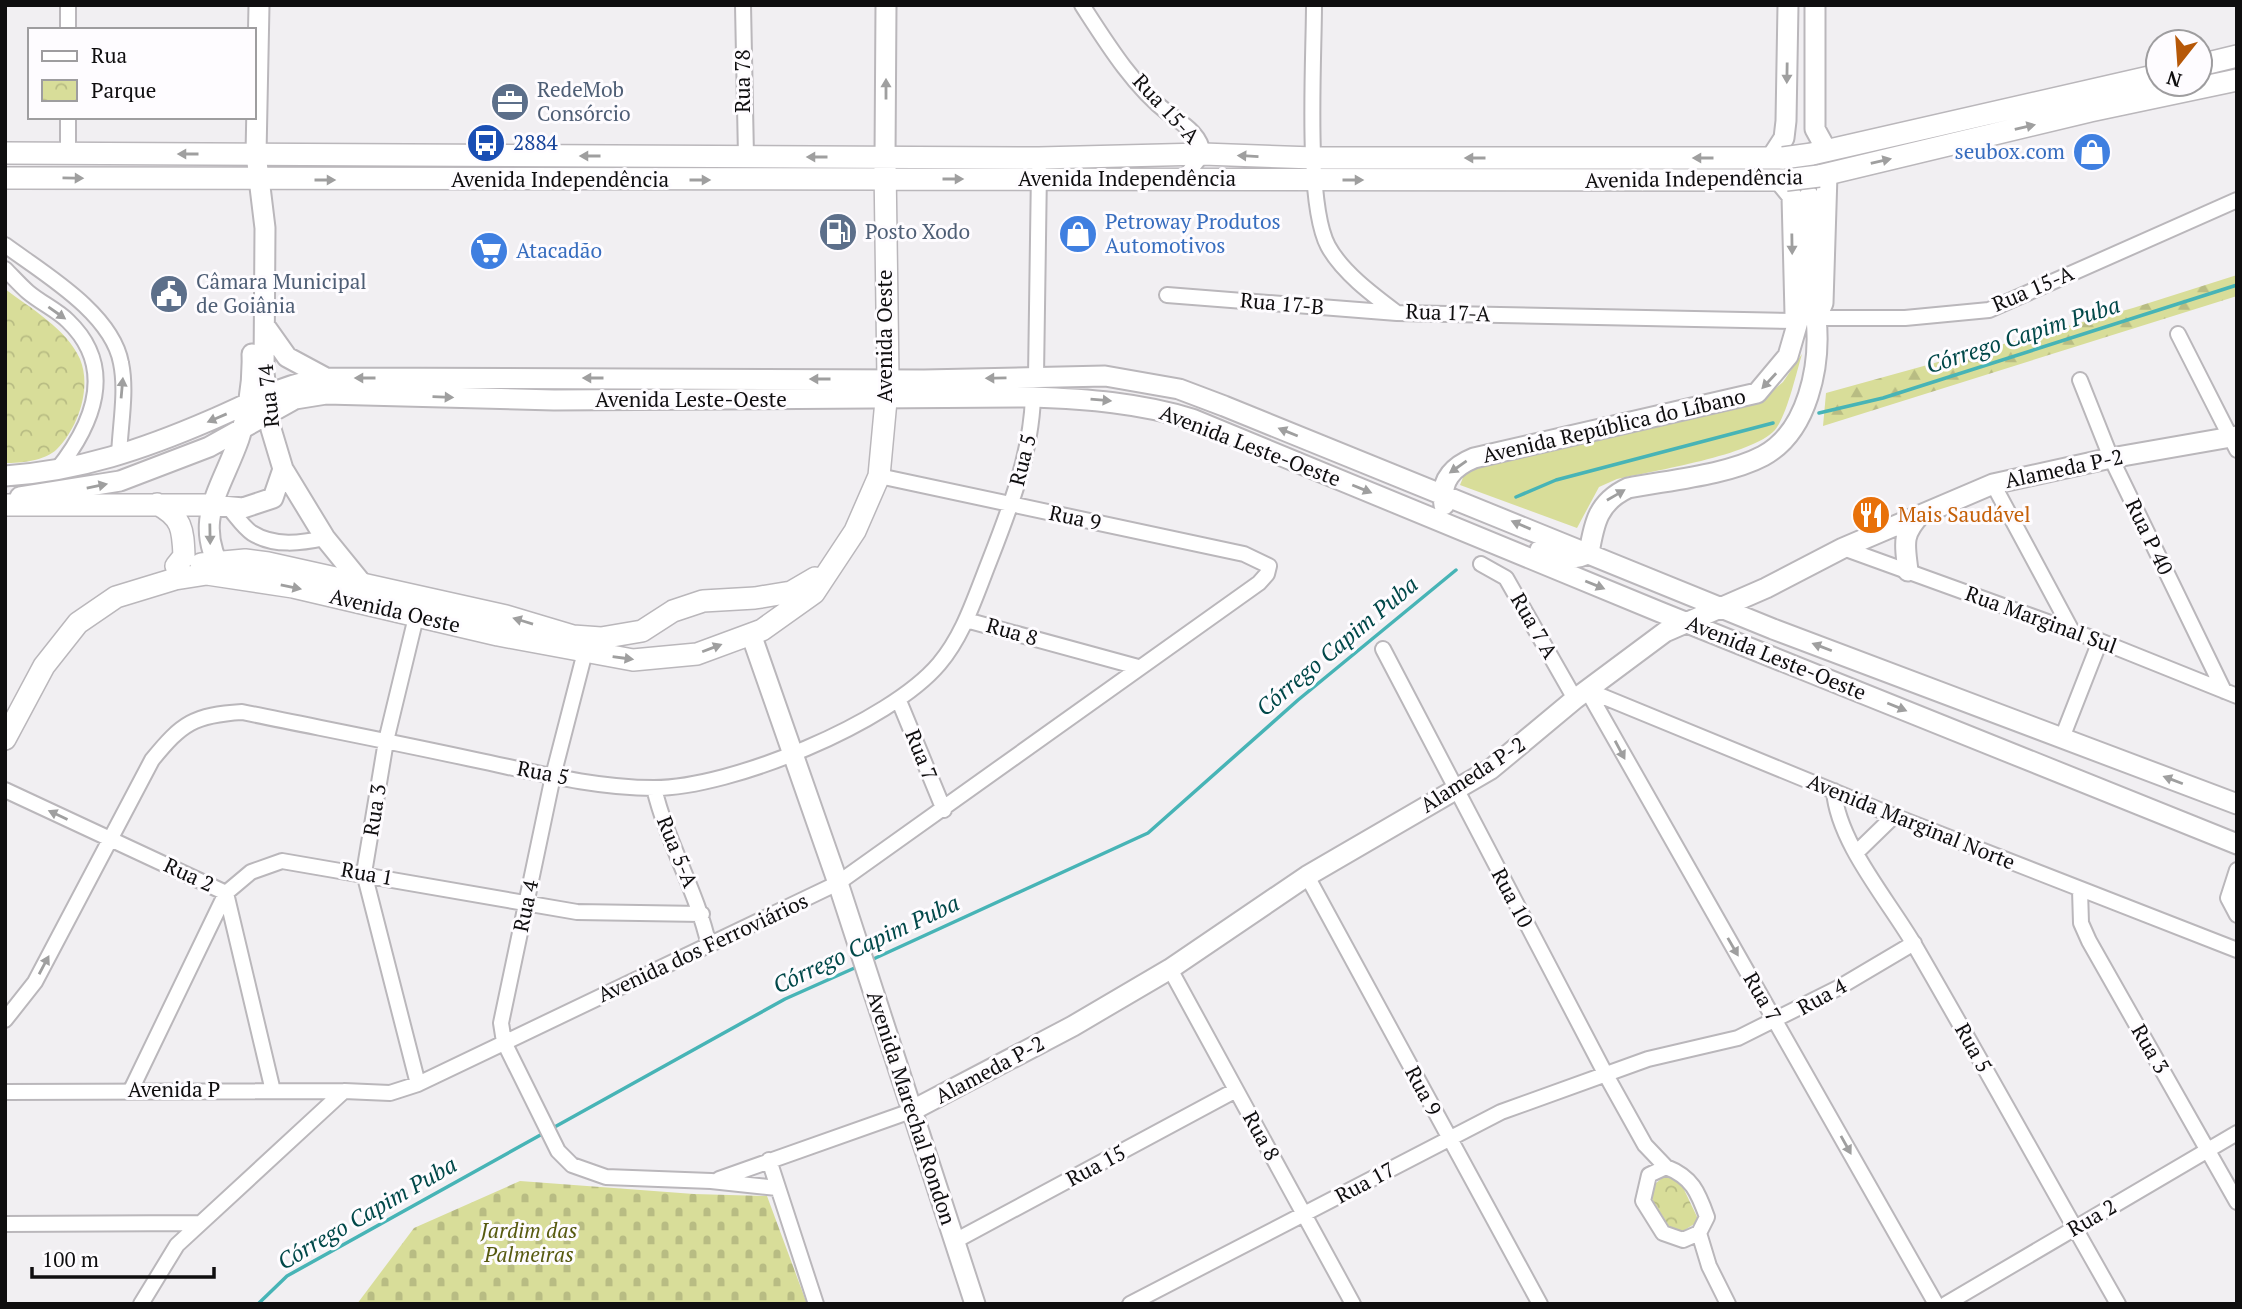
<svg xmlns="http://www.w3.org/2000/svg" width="2242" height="1309" font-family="'PT Serif',serif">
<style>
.grass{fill:#d8dd99}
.forest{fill:url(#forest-firs)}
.cemetery{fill:url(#cemetery-stones)}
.park{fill:url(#park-crowns)}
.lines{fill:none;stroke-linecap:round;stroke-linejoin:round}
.stream{stroke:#47b4b6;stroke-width:3.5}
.street-casing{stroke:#bab7bb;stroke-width:18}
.secondary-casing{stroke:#bab7bb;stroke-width:23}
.primary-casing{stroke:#bab7bb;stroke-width:24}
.street{stroke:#fff;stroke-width:14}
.secondary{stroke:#fff;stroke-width:19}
.primary{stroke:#fff;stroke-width:21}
.primary-bridge-casing{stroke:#bab7bb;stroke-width:24;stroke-linecap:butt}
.primary-bridge{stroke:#fff;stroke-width:21}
.oneway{fill:#9f9f9f}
.labels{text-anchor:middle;stroke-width:6;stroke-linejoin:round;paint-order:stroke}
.street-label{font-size:21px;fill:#0f0e0f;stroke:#fefcff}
.service-label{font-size:21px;fill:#4e5e75;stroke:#fefcff;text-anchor:start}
.transit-label{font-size:21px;fill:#164399;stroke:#fefcff;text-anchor:start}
.shop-label{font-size:21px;fill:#366cbe;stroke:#fefcff;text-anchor:start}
.food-label{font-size:21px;fill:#c56008;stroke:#fefcff;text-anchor:start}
.park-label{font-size:21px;font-style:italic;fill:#575a10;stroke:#fefcff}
.water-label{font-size:23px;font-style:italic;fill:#014849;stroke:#fefcff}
</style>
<defs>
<pattern id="forest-firs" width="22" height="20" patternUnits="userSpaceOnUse" patternTransform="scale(1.75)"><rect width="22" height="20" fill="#d8dd99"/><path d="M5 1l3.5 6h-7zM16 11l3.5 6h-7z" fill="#b8bc83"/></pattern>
<pattern id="cemetery-stones" width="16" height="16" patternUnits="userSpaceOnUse" patternTransform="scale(1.75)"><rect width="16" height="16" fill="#d8dd99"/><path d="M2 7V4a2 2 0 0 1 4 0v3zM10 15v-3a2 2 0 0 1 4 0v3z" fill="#b8bc83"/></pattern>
<pattern id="park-crowns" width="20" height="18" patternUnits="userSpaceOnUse" patternTransform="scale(1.75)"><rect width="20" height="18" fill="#d8dd99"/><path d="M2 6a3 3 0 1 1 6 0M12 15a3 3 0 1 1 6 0" fill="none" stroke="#b8bc83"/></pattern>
</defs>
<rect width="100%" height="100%" fill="#f1eff2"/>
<path class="grass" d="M1802 354C1796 374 1787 415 1775 430 1753 455 1653 471 1617 479L1599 487 1577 528 1460 485 1464 475 1476 467 1762 400 1783 382Z"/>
<path class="forest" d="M2237 275V296L1823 426 1826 393 2133 308Z"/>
<path class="cemetery" d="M520 1181 694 1194 767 1196 807 1304H357L414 1228Z"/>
<path class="park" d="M5 289C30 308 67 329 80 359 92 388 78 428 57 449 45 461 21 463 5 463Z
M1670 1171 1679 1179 1699 1221 1675 1236 1647 1191Z"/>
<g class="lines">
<path class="stream" d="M1819 413 1883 398 2237 285
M1516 497 1556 480 1773 423
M869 961 1148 833 1298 700 1456 570
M551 1129 785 999 859 966
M258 1304 287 1276 544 1133"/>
<defs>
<path id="street" d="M68 5V30
M743 5 746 157
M1082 5C1106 42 1133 86 1168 113 1183 124 1201 134 1203 154L1183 179
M1314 5C1314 59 1305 203 1328 246 1342 272 1373 295 1397 313L1796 321
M68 117V154
M5 245C43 273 112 313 121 363 127 392 120 426 119 456
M5 269C13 277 20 285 28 292 41 303 57 310 68 321 117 368 93 425 56 471
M1167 295 1397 313
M1816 318H1905L1989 310 2237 200
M2178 334 2237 450
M1036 377 1039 170
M2080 380 2111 458 2224 691
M1993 484 2072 631
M229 508C236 516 244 528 252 533 274 547 302 543 325 538
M1843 548 2100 641 2237 696
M1481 564 1506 578 1575 699
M416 617 386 741 364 873 418 1084
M966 620 1138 667
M1383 649 1606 1075 1645 1145 1666 1167
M585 652 553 776 501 1023 504 1042 558 1151 572 1165 606 1177 711 1181 777 1188
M1587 690 1936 1304
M1587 690 1894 816 2237 950
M899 701 944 810
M2062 738 2100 641
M654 788C667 843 697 891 709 946
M5 790 226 893 273 1091
M1834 791C1838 843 1889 901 1915 946 1984 1065 2050 1185 2118 1304
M1857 852 1894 816
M2237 870 2228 898 2237 915
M1307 876 1540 1304
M2080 890 2081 923 2089 941 2237 1202
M1170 969 1353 1304
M5 1020 35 982 152 760C182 723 194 715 242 712 320 728 398 743 476 760 534 772 594 788 654 788 731 788 889 723 939 664 961 638 972 606 984 575 1006 518 1031 459 1033 397
M131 1090 226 893 251 872 282 861 577 912 702 914
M5 1092 344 1091 390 1093 418 1084 838 883 1259 583 1267 574 1269 566 1244 554 879 476
M769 1160 816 1304
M1666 1167C1692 1177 1698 1192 1707 1217L1699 1233 1683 1240 1663 1233 1643 1201 1649 1175Z
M719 1179 911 1111
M5 1224 199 1223
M1699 1233 1709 1266 1728 1304
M955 1241 1236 1090
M141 1304 177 1245 344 1091
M1130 1304 1501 1112 1648 1059 1738 1038 1838 988 1914 943
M1946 1304 2237 1133"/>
<path id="secondary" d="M259 5 256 154 265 228 264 373 271 429 283 469 325 538 364 586
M1815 5V129L1827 151
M885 157 886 5
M1771 158 1784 138 1786 121 1788 5
M1779 180 1792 196 1795 314
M1818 314 1823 303 1827 175
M265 326 287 357 326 378
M5 476C79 471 144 449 211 420 251 403 282 384 326 378L924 380 1105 376 1179 389 1224 406 1773 629 2237 804
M20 497 120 481 209 447 295 399 326 394 554 400 1033 397C1088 399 1139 403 1192 419L1660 612 2237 844
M211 505 243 508 273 498 283 469
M1444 505C1440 481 1452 467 1474 458L1757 393 1788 356 1808 287
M1540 550C1558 556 1571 563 1589 553 1594 523 1598 502 1628 488 1669 480 1727 475 1763 456 1808 432 1821 365 1816 318 1814 306 1810 294 1809 282 1808 253 1809 225 1809 196
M1908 571C1905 544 1901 536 1920 515
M224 575C191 522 221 490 239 439 248 412 253 382 252 354
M751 634 838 883 975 1304
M911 1111 1073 1026 1170 969 1307 876 1491 769 1575 699 1665 632 1766 588 1843 548 1993 484 2111 458 2237 436"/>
<path id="primary" d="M2200 65 2237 56
M5 153 1039 158 1203 154 1314 158H1783
M1812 154 2158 75
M1819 176 2090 111 2237 80
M5 178 1786 180
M157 504C182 517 183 529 184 556L176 566
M5 505H211
M201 564 245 560 268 563 506 616 573 636 601 638 642 631 673 611 703 601 755 598 791 592 815 578
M5 739 44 666 78 623 116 597 175 579 207 574 293 587 498 635 633 660 697 654 762 630 814 593 855 531 879 476 888 379 885 165"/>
</defs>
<use href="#street" class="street-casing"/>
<use href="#secondary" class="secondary-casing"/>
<use href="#primary" class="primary-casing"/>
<use href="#street" class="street"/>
<use href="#secondary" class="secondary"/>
<use href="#primary" class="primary"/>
<defs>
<path id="primary-bridge" d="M1783 158 1812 154
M1786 180 1819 176"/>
</defs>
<use href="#primary-bridge" class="primary-bridge-casing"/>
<use href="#primary-bridge" class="primary-bridge"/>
</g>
<defs><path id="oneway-solid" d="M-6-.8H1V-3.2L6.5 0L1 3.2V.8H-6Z" transform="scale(1.75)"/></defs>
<g class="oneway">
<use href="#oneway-solid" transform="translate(1787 73) rotate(91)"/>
<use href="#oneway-solid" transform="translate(886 89) rotate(-90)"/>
<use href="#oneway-solid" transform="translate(2025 127) rotate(-13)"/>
<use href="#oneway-solid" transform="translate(188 154) rotate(-180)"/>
<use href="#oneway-solid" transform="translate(590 156) rotate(-180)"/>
<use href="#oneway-solid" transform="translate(1248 156) rotate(-177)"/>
<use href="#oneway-solid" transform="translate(817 157) rotate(-180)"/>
<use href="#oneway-solid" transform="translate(1475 158) rotate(180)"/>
<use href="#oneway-solid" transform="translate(1703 158) rotate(-180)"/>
<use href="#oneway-solid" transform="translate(1881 161) rotate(-13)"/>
<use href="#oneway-solid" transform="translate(73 178) rotate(1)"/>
<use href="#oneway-solid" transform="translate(953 179)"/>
<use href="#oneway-solid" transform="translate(325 180)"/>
<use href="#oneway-solid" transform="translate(700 180)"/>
<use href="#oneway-solid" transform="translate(1353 180)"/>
<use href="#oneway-solid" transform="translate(1792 244) rotate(89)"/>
<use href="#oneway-solid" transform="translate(57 313) rotate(35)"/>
<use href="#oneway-solid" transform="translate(365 378) rotate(-180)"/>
<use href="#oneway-solid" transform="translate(593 378) rotate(-180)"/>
<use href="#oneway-solid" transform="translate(996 378) rotate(179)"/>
<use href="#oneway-solid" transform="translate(820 379) rotate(-180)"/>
<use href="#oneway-solid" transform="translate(1769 381) rotate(133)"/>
<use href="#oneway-solid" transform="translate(122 388) rotate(-85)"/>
<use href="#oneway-solid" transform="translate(443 397) rotate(2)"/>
<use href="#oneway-solid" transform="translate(1101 400) rotate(5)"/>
<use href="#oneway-solid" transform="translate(217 418) rotate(157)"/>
<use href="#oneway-solid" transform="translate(1288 432) rotate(-158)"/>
<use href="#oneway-solid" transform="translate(1458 467) rotate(145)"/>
<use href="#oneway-solid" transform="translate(97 486) rotate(-11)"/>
<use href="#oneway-solid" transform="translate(1362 489) rotate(22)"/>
<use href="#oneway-solid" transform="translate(1616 495) rotate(-30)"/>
<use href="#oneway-solid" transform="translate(1521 525) rotate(-157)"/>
<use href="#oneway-solid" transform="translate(210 534) rotate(89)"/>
<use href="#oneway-solid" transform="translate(1595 585) rotate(22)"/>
<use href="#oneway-solid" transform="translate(291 587) rotate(12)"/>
<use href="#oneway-solid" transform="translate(523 621) rotate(-163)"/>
<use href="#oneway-solid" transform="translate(1822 647) rotate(-159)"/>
<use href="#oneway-solid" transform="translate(712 648) rotate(-21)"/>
<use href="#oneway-solid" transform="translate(623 658) rotate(8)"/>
<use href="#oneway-solid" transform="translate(1897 707) rotate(22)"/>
<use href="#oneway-solid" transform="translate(1620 750) rotate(62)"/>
<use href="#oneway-solid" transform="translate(2173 780) rotate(-159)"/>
<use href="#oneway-solid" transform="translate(58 815) rotate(-155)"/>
<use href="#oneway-solid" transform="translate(1733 947) rotate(60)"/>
<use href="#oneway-solid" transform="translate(44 965) rotate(-62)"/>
<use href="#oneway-solid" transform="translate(1846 1145) rotate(61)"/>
</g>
<defs>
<symbol id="office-disc" viewBox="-11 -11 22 22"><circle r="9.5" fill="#5c6f8a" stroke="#fefcff"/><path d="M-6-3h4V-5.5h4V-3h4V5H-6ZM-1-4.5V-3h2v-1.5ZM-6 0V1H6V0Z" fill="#fff"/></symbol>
<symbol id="bus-disc" viewBox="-11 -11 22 22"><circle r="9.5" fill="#1a4fb4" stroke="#fefcff"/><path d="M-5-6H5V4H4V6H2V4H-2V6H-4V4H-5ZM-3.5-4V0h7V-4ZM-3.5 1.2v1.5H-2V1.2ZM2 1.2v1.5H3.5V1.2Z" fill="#fff"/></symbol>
<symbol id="shop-disc" viewBox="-11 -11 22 22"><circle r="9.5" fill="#3f7fe0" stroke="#fefcff"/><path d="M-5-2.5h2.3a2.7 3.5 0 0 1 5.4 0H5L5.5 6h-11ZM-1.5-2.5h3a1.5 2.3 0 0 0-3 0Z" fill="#fff"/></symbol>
<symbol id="fuel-disc" viewBox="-11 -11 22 22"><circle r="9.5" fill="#5c6f8a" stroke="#fefcff"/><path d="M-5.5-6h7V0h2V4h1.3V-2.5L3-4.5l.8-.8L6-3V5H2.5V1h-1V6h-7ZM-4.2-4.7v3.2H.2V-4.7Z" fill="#fff"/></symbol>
<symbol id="supermarket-disc" viewBox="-11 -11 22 22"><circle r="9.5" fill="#3f7fe0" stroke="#fefcff"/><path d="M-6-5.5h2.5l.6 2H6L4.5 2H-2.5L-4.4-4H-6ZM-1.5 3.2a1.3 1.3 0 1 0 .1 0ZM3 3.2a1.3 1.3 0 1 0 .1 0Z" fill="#fff"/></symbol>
<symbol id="civic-disc" viewBox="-11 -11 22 22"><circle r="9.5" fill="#5c6f8a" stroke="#fefcff"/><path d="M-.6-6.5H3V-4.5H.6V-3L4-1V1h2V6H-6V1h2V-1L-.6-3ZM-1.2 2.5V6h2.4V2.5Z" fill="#fff"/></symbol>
<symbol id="restaurant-disc" viewBox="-11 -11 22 22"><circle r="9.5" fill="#e8710a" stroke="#fefcff"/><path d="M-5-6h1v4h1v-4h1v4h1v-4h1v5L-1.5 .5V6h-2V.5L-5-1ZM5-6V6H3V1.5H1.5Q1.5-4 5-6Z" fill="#fff"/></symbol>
</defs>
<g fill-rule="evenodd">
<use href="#office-disc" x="488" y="80" width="44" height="44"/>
<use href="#bus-disc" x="464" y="121" width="44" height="44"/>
<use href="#shop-disc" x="2070" y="130" width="44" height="44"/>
<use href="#fuel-disc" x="816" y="210" width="44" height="44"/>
<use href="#shop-disc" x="1056" y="212" width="44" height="44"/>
<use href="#supermarket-disc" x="467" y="229" width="44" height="44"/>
<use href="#civic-disc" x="147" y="272" width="44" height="44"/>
<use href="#restaurant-disc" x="1849" y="493" width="44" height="44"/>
</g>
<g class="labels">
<g class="street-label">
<text transform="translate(743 81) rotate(-90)" y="7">Rua 78</text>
<text transform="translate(1166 109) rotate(47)" y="7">Rua 15-A</text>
<text x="1127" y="186">Avenida Independência</text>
<text transform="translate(1694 179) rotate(-1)" y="7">Avenida Independência</text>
<text x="560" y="187">Avenida Independência</text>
<text transform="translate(2033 289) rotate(-23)" y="7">Rua 15-A</text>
<text transform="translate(1282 304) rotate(5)" y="7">Rua 17-B</text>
<text transform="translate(1448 313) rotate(2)" y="7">Rua 17-A</text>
<text transform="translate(885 336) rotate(-90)" y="7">Avenida Oeste</text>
<text transform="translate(269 396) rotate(-96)" y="7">Rua 74</text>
<text x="691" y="407">Avenida Leste-Oeste</text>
<text transform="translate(1614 426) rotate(-13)" y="7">Avenida República do Líbano</text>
<text transform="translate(1250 446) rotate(21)" y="7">Avenida Leste-Oeste</text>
<text transform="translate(1023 460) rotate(-76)" y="7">Rua 5</text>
<text transform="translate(2064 469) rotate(-12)" y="7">Alameda P-2</text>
<text transform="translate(1075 518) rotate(12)" y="7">Rua 9</text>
<text transform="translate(2149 537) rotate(64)" y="7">Rua P 40</text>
<text transform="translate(395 611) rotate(13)" y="7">Avenida Oeste</text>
<text transform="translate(2041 620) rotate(20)" y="7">Rua Marginal Sul</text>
<text transform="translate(1534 626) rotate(60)" y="7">Rua 7 A</text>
<text transform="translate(1012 632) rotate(16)" y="7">Rua 8</text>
<text transform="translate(1776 658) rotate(22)" y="7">Avenida Leste-Oeste</text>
<text transform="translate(921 755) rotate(68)" y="7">Rua 7</text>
<text transform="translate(543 773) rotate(11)" y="7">Rua 5</text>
<text transform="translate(1473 775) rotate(-33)" y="7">Alameda P-2</text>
<text transform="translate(375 810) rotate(-81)" y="7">Rua 3</text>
<text transform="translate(1911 822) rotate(22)" y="7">Avenida Marginal Norte</text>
<text transform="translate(677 852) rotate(68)" y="7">Rua 5-A</text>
<text transform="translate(367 874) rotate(10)" y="7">Rua 1</text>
<text transform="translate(189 875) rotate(25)" y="7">Rua 2</text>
<text transform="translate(1512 898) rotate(62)" y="7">Rua 10</text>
<text transform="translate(526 906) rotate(-78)" y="7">Rua 4</text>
<text transform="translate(703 948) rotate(-25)" y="7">Avenida dos Ferroviários</text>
<text transform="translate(1762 997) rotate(60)" y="7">Rua 7</text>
<text transform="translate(1822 997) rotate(-29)" y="7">Rua 4</text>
<text transform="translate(1973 1048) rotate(61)" y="7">Rua 5</text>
<text transform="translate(2150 1049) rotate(60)" y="7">Rua 3</text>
<text transform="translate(990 1070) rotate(-28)" y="7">Alameda P-2</text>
<text x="174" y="1097">Avenida P</text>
<text transform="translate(1423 1091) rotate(62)" y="7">Rua 9</text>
<text transform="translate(911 1108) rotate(72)" y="7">Avenida Marechal Rondon</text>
<text transform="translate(1261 1136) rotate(61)" y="7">Rua 8</text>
<text transform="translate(1096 1166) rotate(-28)" y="7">Rua 15</text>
<text transform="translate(1365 1183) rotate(-28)" y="7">Rua 17</text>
<text transform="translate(2092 1218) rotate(-30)" y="7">Rua 2</text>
</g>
<g class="service-label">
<text x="537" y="97">RedeMob<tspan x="537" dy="24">Consórcio</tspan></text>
<text x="865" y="239">Posto Xodo</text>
<text x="196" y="289">Câmara Municipal<tspan x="196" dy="24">de Goiânia</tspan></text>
</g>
<g class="transit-label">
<text x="513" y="150">2884</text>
</g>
<g class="shop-label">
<text x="2065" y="159" text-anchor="end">seubox.com</text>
<text x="1105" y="229">Petroway Produtos<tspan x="1105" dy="24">Automotivos</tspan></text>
<text x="516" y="258">Atacadão</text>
</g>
<g class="food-label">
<text x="1898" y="522">Mais Saudável</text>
</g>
<g class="park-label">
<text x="529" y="1238">Jardim das<tspan x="529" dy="24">Palmeiras</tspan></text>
</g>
<g class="water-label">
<text transform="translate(2023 335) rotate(-18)" y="8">Córrego Capim Puba</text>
<text transform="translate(1337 646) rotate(-40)" y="8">Córrego Capim Puba</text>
<text transform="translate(866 944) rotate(-25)" y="8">Córrego Capim Puba</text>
<text transform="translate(367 1213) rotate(-30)" y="8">Córrego Capim Puba</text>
</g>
</g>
<rect width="2242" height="1309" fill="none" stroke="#0f0e0f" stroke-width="14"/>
<rect x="28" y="28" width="228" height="91" fill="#fefcff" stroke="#9e9d9f" stroke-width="2"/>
<rect x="42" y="51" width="35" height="10" fill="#ffffff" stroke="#9e9d9f" stroke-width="2"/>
<text x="91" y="63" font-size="21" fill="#0f0e0f">Rua</text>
<rect x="42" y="80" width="35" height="21" fill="url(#park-crowns)" stroke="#9e9d9f" stroke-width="2"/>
<text x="91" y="98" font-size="21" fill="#0f0e0f">Parque</text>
<g transform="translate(2179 63) rotate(197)"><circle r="33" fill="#fefcff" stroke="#9e9d9f" stroke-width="2"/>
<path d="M0-5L12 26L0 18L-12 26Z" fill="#b65808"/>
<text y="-10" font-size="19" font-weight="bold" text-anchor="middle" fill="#0f0e0f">N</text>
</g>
<path d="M32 1267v10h182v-10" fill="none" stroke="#0f0e0f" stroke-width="3.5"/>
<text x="42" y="1267" font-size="21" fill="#0f0e0f" stroke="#fefcff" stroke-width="5" paint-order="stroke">100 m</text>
</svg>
